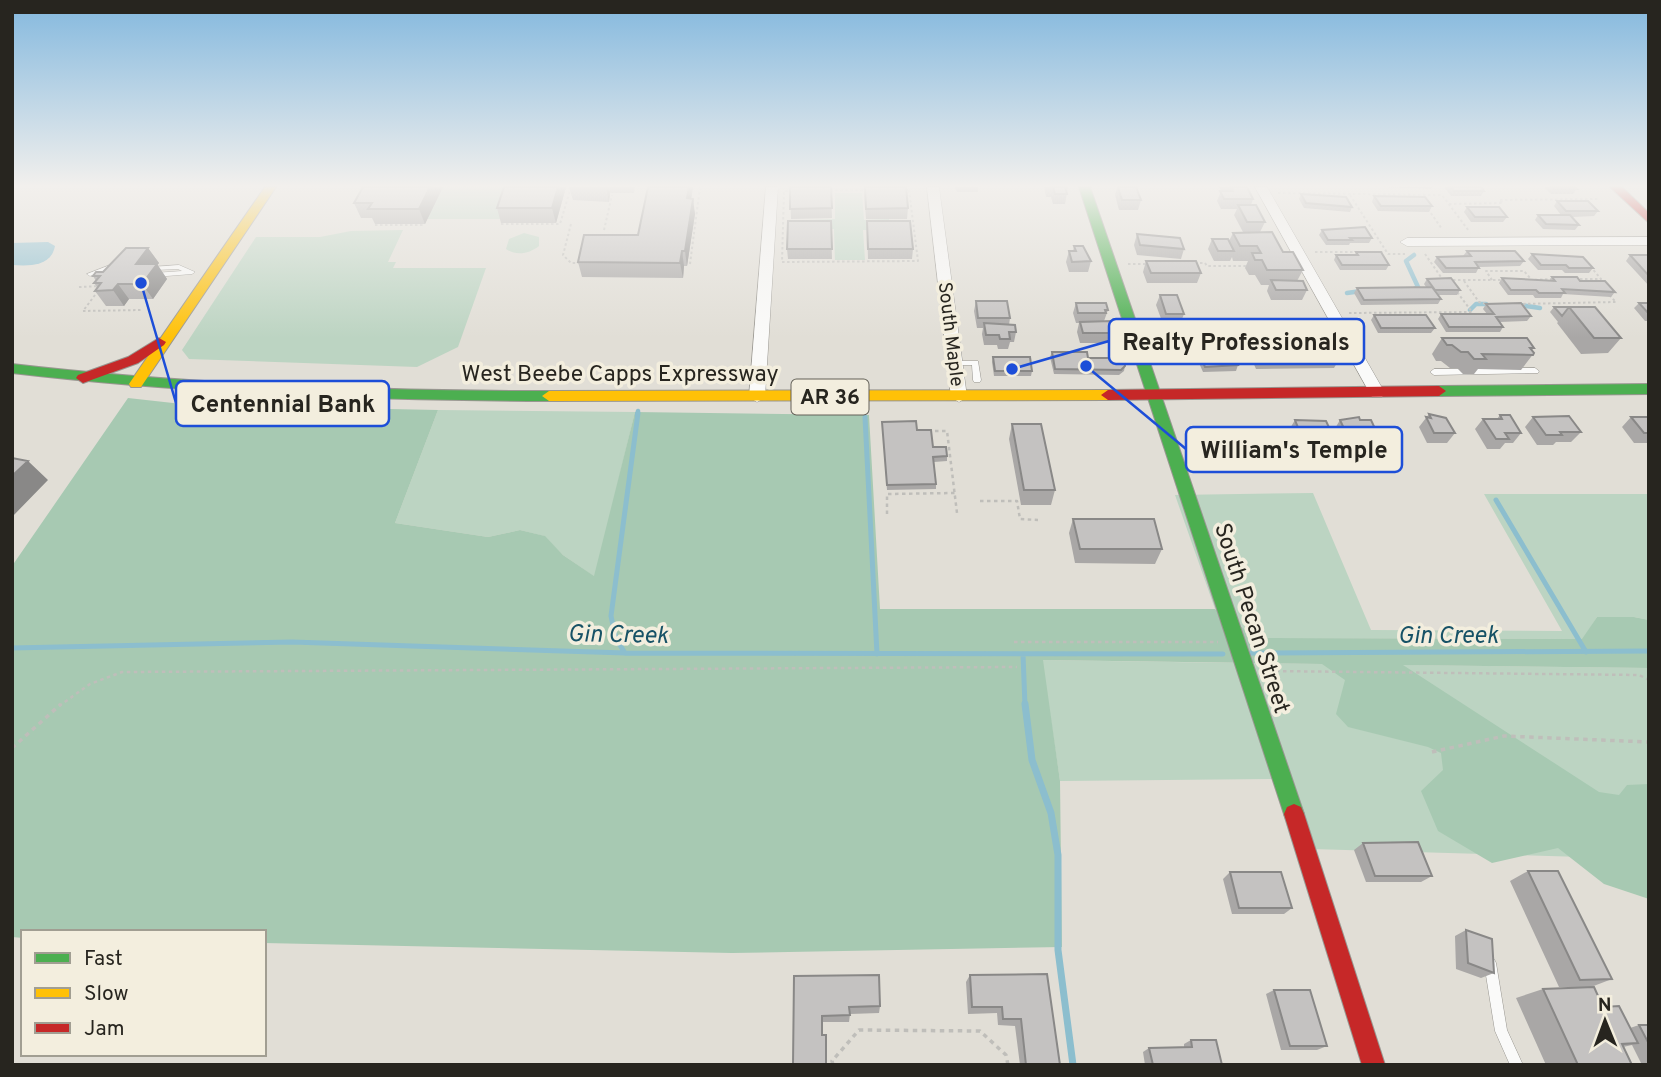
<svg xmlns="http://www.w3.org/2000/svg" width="1661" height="1077" font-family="Overpass,sans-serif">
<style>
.green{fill:#bcd4c2}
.forest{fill:#a7c9b2}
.water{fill:#8cbece}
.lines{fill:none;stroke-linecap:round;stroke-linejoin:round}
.stream-far2{stroke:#8cbece;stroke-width:4.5}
.stream-far1{stroke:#8cbece;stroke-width:5}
.stream{stroke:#8cbece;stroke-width:7}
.lane-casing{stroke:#989690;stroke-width:1}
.street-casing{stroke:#989690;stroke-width:1}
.fast-casing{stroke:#989690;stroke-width:2}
.slow-casing{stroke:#989690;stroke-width:2}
.jam-casing{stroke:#989690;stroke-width:2}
.path-far2{stroke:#bfbeba;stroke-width:2;stroke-dasharray:2.5 2.5;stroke-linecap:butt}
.path-far1{stroke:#bfbeba;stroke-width:2.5;stroke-dasharray:3.5 3.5;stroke-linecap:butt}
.path{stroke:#bfbeba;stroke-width:3.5;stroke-dasharray:4.5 4.5;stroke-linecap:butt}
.lane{fill:#fafaf9;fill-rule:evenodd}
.street{fill:#fafaf9;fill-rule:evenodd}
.fast{fill:#4caf50;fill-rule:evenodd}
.slow{fill:#ffc107;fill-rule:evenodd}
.jam{fill:#c62828;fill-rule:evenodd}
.wall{fill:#a9a7a6}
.shaded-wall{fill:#898887}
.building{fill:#c4c2c1;stroke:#898887;stroke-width:2}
.labels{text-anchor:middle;stroke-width:7;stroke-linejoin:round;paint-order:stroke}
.far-street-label{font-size:19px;fill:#27251f;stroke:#f3eede}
.shield{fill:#f3eede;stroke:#646158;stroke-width:2}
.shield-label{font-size:21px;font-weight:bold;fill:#27251f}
.street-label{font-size:23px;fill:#27251f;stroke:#f3eede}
.water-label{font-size:24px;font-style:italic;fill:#175266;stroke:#f3eede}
.leader{fill:none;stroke:#1d4ed8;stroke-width:2.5}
.callout-dot{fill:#1d4ed8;stroke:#f3eede;stroke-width:2.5}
.callout{fill:#f3eede;stroke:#1d4ed8;stroke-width:2.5}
.callout-label{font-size:24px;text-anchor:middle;font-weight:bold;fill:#27251f}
</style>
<rect width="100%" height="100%" fill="#e1ded6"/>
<path class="green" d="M443 187H514L503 219H427Z
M835 193H862L864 220 889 219V230H863L865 260H835L834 229H807V220L835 219Z
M403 230 388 262H396L393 268H486L458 347 417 367 189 359 182 350 256 237H320L351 231Z
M524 233 539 237V246C529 254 516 256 506 249L509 239Z
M438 410 635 412 595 577 563 555 544 536 520 530 488 537 395 523Z
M1313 493 1371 630 1562 631 1484 494H1649V620L1634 617H1597L1583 639 1258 638 1215 609 1175 495Z
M1042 660 1235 663 1273 779 1060 781Z
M1250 663 1649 668V859L1311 849Z"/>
<path class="forest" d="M128 398 191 405 438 410 395 523 488 537 520 530 545 536 563 555 594 576 635 412 869 415 880 609H1215L1258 638 1582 639 1597 617H1634L1649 620V668L1403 665 1599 792 1619 795 1627 785 1649 784V899L1604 884 1558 848 1492 863 1438 831 1421 791 1443 770 1441 753 1428 747 1348 727 1336 714 1345 680 1322 664 1043 660 1060 781 1062 947 732 953 264 943V932H23V938L12 937V566Z"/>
<path class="water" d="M48 242 55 246C51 267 29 266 12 265V243Z"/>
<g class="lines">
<path class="stream-far2" d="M1412 290 1418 287 1406 261 1414 255
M1347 293 1361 291
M1520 305 1540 308
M1470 310 1476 304H1486
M648 378 650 372
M637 415 638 411"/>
<path class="stream-far1" d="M865 417 877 654
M1496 500 1586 652
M12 648 292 642 625 653 1223 654
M625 653 616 639 611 616 638 413
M1251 653 1649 651
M1023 654 1025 706"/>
<path class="stream" d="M1025 704 1032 760 1051 813 1058 855V950L1073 1065"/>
<defs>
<path id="lane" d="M118 262 121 264 120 265 92 275 90 276 87 274Z
M179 265 195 272 192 274 154 277 151 275 154 273 182 271 178 269 155 270 153 269V267Z
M952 361H978L981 380 980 382H974L973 380 972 365H952Z
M1535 368 1539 371 1538 373 1434 375 1430 372 1434 369Z
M1490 957 1494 959 1496 963 1507 1030 1523 1065H1510L1495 1031 1484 963 1486 959Z"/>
<path id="street" d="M766 187H778L765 397 757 402 749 397Z
M927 187H939L967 397 959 402 951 397Z
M1255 187H1267L1385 393 1382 397H1372Z
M1649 237V245L1407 246 1400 242 1407 238Z"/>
<path id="fast" d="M1079 187H1090L1304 814 1301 821 1294 824 1287 821 1284 814Z
M12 364C191 385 369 391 549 391L556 396 549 401C369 400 191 394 12 373Z
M1649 384V394L1439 396 1432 391 1439 386Z"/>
<path id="slow" d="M265 187H276L141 387H131L129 384 131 381Z
M1108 390 1115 395 1108 400 549 401 542 396 549 391Z"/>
<path id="jam" d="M1610 187H1622L1649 213V223Z
M159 338 166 342 164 345 138 363 83 383 76 378 78 375 128 357Z
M1439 386 1446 391 1439 396 1108 400 1101 395 1108 390Z
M1294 804 1301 807 1304 814 1385 1065H1362L1284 814 1287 807Z"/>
</defs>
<use href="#lane" class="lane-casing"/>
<use href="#street" class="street-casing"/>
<use href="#fast" class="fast-casing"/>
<use href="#slow" class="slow-casing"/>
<use href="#jam" class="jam-casing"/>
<path class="path-far2" d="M909 190 918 261 782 262 784 191Z
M1278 193 1442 195 1469 231
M1350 195 1388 254H1405
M1449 204 1503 203 1499 200 1599 199
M1428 209 1442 229
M501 224H560L571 187
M571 224 563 255 571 263H581
M375 225H425
M604 230 612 195
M1315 252H1385
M1425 254 1443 280
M1195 263H1205L1207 266H1249
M690 264 700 187
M1128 264H1146
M1575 279H1601L1590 266
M1453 280H1502
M1492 280 1486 271H1524L1530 278
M1530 280 1551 279
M1464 281 1479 302 1490 305
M79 287 100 286
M98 291 83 311 142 310
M1518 304 1616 302 1609 295
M1349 313 1472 312 1457 292"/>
<path class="path-far1" d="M928 431H947L957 513
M980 501H1017L1020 519 1038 520
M887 514V494L955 493
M1014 642H1218
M1269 671 1639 675 1649 680
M59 706 90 684 122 672 1017 667"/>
<path class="path" d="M12 748 61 704
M1432 752 1504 736 1649 742
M833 1065 832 1061 859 1030 980 1031 1006 1055 1008 1065"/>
<use href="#lane" class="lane"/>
<use href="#street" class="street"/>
<use href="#fast" class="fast"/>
<use href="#slow" class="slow"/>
<use href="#jam" class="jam"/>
</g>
<path class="wall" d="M443 187 425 224H375L372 218H361L354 203Z
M504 187H566L556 223H501L497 208Z
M569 187H635L634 193H610L609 202 573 200Z
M693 187 691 199 695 214 687 266H684L683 278 582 277 578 262 638 235Z
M790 187H831L832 218 791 219Z
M864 187 908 208 907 219H866Z
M954 187H978V192H957Z
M1044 187H1068L1065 204H1053L1051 197H1046Z
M1117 187H1136L1141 200 1138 210H1119L1115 195Z
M1219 187H1247L1253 199 1251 205 1265 222 1260 232H1243L1234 215 1237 209H1221L1217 201 1221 191Z
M1380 187H1432L1431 189Z
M1444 187H1481L1484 191 1481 196H1451Z
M1544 187H1575L1577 189 1573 194H1551Z
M1301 194 1352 207 1350 212 1304 208 1299 199Z
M1374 196 1432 206 1429 212 1378 211 1372 202Z
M1557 201 1598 211 1594 216 1572 217 1579 225 1575 230 1543 229 1535 220 1538 215H1561L1554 206Z
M1467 207 1507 217 1503 222H1471L1464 212Z
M831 221 832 259H788L787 249Z
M867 221 913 249 912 259H868Z
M1322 230 1372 238 1369 243H1350L1349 245H1326L1319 235Z
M1233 233 1283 252 1303 270 1297 281 1307 290 1302 300H1271L1267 291 1269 285H1261L1255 275H1249L1245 268 1248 261H1233L1232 257 1230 261H1214L1208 249 1212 239 1229 241Z
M1137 234 1184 249 1181 259 1137 255 1134 245Z
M1074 246 1091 261 1088 272H1069L1066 262 1069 251H1073Z
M148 248 159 263 157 264 167 279 153 299H129L124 306H106L95 291 97 287 94 283 96 281 93 276Z
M1467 251 1524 261 1520 266 1479 267 1476 273H1443L1434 262 1437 257 1463 256Z
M1356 252 1389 265 1386 270H1340L1334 260 1336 255H1355Z
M1532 254 1593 268 1589 273H1565L1562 270H1538L1528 259Z
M1630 255H1649V286L1626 261Z
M1146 261 1201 273 1197 283H1147L1143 272Z
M1552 277 1580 281 1615 292 1611 297 1563 294 1561 298H1535L1533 295H1508L1499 283 1502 278 1549 281Z
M1427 279 1460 290 1457 295H1438L1441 299 1438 304 1361 305 1354 293 1357 288 1426 287 1424 284Z
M1160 295 1184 314 1180 324H1163L1156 305Z
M976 301 1010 318 1009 325 1016 332 1014 342H1010L1008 349H998L997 345H984L982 334 983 328H977L974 311Z
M1076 303 1108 310 1104 321 1118 333 1114 343H1080L1077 332 1079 323H1076L1073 313Z
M1639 303H1649V321H1645L1634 308Z
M1486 304 1531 316 1527 321 1499 322 1503 327 1500 332H1446L1438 319 1441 314H1487L1483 309Z
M1554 307H1570L1621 338 1608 353 1581 354 1557 323 1558 322 1550 312Z
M1374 315 1435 328 1431 333H1378L1371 320Z
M1442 338 1534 348 1532 350 1534 353 1521 370 1478 369 1474 374H1463L1457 368H1450L1441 361H1436L1432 354Z
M1052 352 1088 358 1125 366 1124 371 1119 375 1054 374 1050 357Z
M1255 355 1337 363 1334 368 1256 369 1252 360Z
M993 357 1032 371 1031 376H994L992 362Z
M1201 358 1238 365 1236 371 1203 372 1199 363Z
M1429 414 1455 433 1447 443H1427L1419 427Z
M1500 415 1521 433 1513 443H1505L1500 449H1487L1475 429 1483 419H1497Z
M1533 417 1581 432 1571 442H1556L1553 445H1537L1525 427Z
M1631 417H1649V443H1634L1622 427Z
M1295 420 1333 436 1326 446 1295 445 1289 430Z
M1340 420H1360L1378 435 1371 445H1341L1334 430Z
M882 422 917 430 933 447 947 456V461L934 462 936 484V489L887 490Z
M1012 424 1055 490 1051 505H1021L1009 439Z
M1073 519 1162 549 1155 564 1075 563 1069 533Z
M1363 843 1432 876 1421 882H1366L1354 850Z
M1528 871 1612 979 1591 987H1559L1510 881Z
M1230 872 1292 908 1284 914H1232L1223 879Z
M1466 930 1494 973 1481 978 1456 969 1455 936Z
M1047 974 1060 1065H1020L1015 1026 998 1025 997 1013 968 1014 966 982 970 975Z
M794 976 880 1006 879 1013 850 1014 849 1022H822Z
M1543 989 1603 1007 1630 1028 1639 1025H1649V1065H1642L1632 1045 1623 1047 1632 1065H1546L1516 998Z
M1274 990 1327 1046 1317 1050H1281L1266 994Z
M1191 1040 1222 1065H1145L1143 1052 1149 1048 1184 1047V1044Z"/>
<path class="shaded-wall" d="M430 187H443L425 224 419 209Z
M558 187H566L556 223 552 208Z
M606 187H609L610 193 609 202Z
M689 187H693L689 213 687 198Z
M693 199 695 214 687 266 685 251Z
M148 248 159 263 157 264 167 279 153 299 142 284 136 264Z
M682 251 684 266 683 278 680 263Z
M118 284 129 299 124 306 113 290Z
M28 461 48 480 12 517V476Z"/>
<path class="building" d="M363 187H430L419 209H368L372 203H354Z
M504 187H558L552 208H497Z
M648 187H689L687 198 693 199 685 251H682L680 263 578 262 584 235H638Z
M790 187H831L832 208 790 209Z
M865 187H906L908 208 866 209Z
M1053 187H1065L1067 194H1055Z
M1118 187H1136L1141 200H1122Z
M1231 187H1247L1253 199H1224L1220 191H1233Z
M1451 187H1481L1484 191H1454Z
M1552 187H1575L1577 189H1554Z
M1301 194 1346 197 1352 207 1306 203Z
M1374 196 1425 197 1432 206H1381Z
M1557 201H1588L1598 211H1566Z
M1238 205H1256L1265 222H1247Z
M1467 207H1499L1507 217H1475Z
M1538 215H1570L1579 225 1546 224Z
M788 221H831L832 249H787Z
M867 221H910L913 249H868Z
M1365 227 1372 238H1350L1352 240H1328L1322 230Z
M1272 232 1283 252H1293L1303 270H1267L1262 260H1255L1252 253H1261L1257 246H1240L1233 233Z
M1137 234 1180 238 1184 249 1140 245Z
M1212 239H1228L1234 251H1218Z
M1074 246H1083L1091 261 1072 262 1069 251H1076Z
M126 248H148L136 264H157L142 284H118L113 290 95 291 101 283H94L100 276H93L96 272H103Z
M1467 251H1515L1524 261 1475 262 1479 268H1446L1437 257 1471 256Z
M1356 252H1381L1389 265H1342L1336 255H1358Z
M1532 254 1583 257 1593 268H1569L1566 265H1541Z
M1630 255H1649V276Z
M1146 261H1196L1201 273H1151Z
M1552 277H1577L1580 281H1605L1615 292 1562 289 1565 293H1539L1536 290H1511L1502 278 1555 281Z
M1451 278 1460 290H1435L1427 279Z
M1271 280 1303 281 1307 290H1276Z
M1432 287 1441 299 1364 300 1357 288Z
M1160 295H1177L1184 314H1166Z
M976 301H1007L1010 318H978Z
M1076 303H1106L1108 310H1105L1106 313H1078Z
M1521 303 1531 316 1496 317 1503 327H1449L1441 314H1494L1486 304Z
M1639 303H1649V314Z
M1554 307H1570H1569L1562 316Z
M1569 307H1595L1621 338H1594Z
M1374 315H1426L1435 328H1381Z
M1111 321 1114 329 1118 333H1083L1080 322Z
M984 323 1015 325 1016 332H1009L1010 339H1000L999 335H986Z
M1442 338H1527L1534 348H1530L1534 353 1533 355 1482 354 1486 359H1474L1468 352H1461L1452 345H1447Z
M1052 352H1087L1088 358H1117L1124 362 1125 366 1121 370 1055 369Z
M1332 353 1337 363 1259 364 1255 355Z
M993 357H1030L1032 371H995Z
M1234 357 1238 365 1205 367 1201 358Z
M1429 414 1446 418 1455 433H1434L1426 417 1431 418Z
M1500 415H1510L1521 433H1505L1509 439H1496L1483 419H1502Z
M1569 416 1581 432H1560L1562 435H1546L1533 417Z
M1359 417 1360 420H1371L1378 435H1347L1340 420Z
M1631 417H1649V433H1644Z
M1295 420 1326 421 1333 436 1301 435Z
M916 421 917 430H931L933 447H946L947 456 933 457 936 484 887 485 882 422Z
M1012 424H1041L1055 490H1024Z
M12 458 28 461 12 476Z
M1073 519H1154L1162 549H1080Z
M1418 842 1432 876H1375L1363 843Z
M1528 871H1558L1612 979 1580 980Z
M1230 872H1281L1292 908H1239Z
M1466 930 1492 939 1494 973 1468 963Z
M1047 974 1060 1065H1026L1021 1019H1003L1002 1007H972L970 975Z
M879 975 880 1006 849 1007 850 1015 822 1016V1035H826V1065H793L794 976Z
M1594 987 1603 1007 1619 1006 1638 1043 1622 1044 1632 1065H1578L1543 989Z
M1274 990H1310L1327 1046H1290Z
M1639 1025H1649V1044Z
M1191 1040H1216L1222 1065H1153L1149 1048 1192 1047Z"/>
<linearGradient id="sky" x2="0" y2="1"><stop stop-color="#83b8de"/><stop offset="0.55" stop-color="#f2f0ed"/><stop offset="1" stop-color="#f2f0ed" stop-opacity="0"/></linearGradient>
<rect width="1661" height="338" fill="url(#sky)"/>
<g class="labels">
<g class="far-street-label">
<text transform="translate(952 334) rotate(83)" y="7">South Maple</text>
</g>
<rect class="shield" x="791.5" y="379.5" width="77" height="35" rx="5"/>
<g class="shield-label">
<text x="830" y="404">AR 36</text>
</g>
<g class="street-label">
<text x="620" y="381">West Beebe Capps Expressway</text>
<text transform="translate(1253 618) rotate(72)" y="8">South Pecan Street</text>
</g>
<g class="water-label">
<text transform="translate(618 634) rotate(1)" y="8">Gin Creek</text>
<text x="1448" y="643">Gin Creek</text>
</g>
</g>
<path class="leader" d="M1012 369L1109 341M141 283L176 403M1086 366L1186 449"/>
<g class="callout-dot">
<circle cx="1012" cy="369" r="7"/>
<circle cx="141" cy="283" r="7"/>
<circle cx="1086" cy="366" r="7"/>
</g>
<g class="callout">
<rect x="1109" y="319" width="255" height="45" rx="7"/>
<rect x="176" y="381" width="213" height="45" rx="7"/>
<rect x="1186" y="427" width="216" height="45" rx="7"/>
</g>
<g class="callout-label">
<text x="1236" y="350">Realty Professionals</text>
<text x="283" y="412">Centennial Bank</text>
<text x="1294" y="458">William's Temple</text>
</g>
<rect width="1661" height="1077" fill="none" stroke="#27251f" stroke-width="28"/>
<rect x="21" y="930" width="245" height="126" fill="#f3eede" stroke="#a19e92" stroke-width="2"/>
<rect x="35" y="953" width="35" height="10" fill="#4caf50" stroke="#a19e92" stroke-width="2"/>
<text x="84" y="965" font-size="21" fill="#27251f">Fast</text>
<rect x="35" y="988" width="35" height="10" fill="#ffc107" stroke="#a19e92" stroke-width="2"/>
<text x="84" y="1000" font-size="21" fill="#27251f">Slow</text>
<rect x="35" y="1023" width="35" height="10" fill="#c62828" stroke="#a19e92" stroke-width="2"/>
<text x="84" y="1035" font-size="21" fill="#27251f">Jam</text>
<g transform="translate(1605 1021) rotate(359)" stroke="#f3eede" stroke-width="5" paint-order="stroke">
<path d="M0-5L12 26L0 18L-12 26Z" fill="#27251f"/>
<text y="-10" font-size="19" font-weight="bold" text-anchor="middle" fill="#27251f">N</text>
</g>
</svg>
